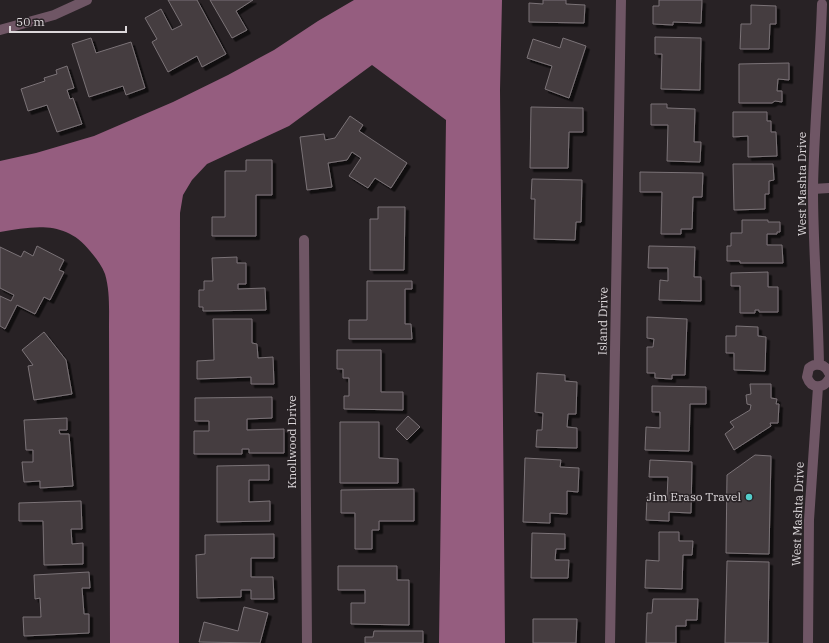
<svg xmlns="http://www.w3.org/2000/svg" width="829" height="643" font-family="'IBM Plex Serif',serif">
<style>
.water{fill:#955d7f}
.building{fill:#443d40;stroke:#7b7377;filter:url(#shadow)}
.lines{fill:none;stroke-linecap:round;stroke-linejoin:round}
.minor{stroke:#6f5665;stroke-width:10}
.tertiary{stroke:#6f5665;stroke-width:10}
.poi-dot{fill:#53cdca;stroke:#282225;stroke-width:1.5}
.labels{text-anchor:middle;stroke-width:3;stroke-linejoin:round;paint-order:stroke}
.street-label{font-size:12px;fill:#dcd7da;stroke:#282225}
.poi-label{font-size:12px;fill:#dcd7da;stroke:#282225;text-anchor:end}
</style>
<defs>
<filter id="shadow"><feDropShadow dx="3.5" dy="3.5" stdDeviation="0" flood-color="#0009"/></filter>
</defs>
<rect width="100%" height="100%" fill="#282225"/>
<path class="water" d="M354 0H502L500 90 505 643H439L446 120 372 65 289 126 207 164 192 180 183 195 180 213 179 643H110L109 327C109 309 110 291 105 274 102 266 96 258 90 251 66 220 34 226 0 232V161L36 153 94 136 173 102 228 75 274 50 318 21Z"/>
<path class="building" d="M168 0H197L226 54 202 67 197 56 168 72 152 42 157 39 145 18 161 9 172 30 182 25Z
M210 0H253L236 11 247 30 232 38Z
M543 0H566V4L585 5 584 23 529 22V3L543 4Z
M659 0H702L701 23 673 22V25L653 24V6H659Z
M751 5 776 6V24H770L769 49H740L741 24H751Z
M655 37 701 38 700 90 661 89 662 54H655Z
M91 38 96 53 131 42 145 88 126 95 123 86 89 97 72 44Z
M563 38 586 46 569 98 545 89 552 66 527 58 533 39 560 48Z
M789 63V80L778 79 777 91H782V102L775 101 772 103H739V64Z
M67 66 74 88 67 90 70 99 73 98 82 124 57 132 47 105 28 111 21 89 45 81 44 78 57 74 56 70Z
M651 104H667V108L695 109 694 142H701L700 162 667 161 668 125H651Z
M531 107 583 108V132H569L568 168H530Z
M733 112H767V121H771V132H776L777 156 748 157V136L733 137Z
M350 116 363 125 359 131 407 163 391 188 375 178 368 188 349 176 361 158 352 152 347 160 328 163 332 187 307 190 300 137 324 134 325 140 335 138Z
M246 160H272V195H256V236H212V217H225V171H246Z
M733 164H773L774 180 769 181V194H765V209L734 210Z
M640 172 703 173 702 197H693L692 229H681V234H661L662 192H640Z
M532 179 582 180 581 222H576L575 240 534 239 535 199H531Z
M378 207H405L404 270H370V219H378Z
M742 220H768V222H780V232H777V234H767V245H782L783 263H740V261H727V246H731V233H742Z
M37 246 64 260 59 270 64 272 50 300 44 297 35 314 17 305 5 329 0 326V296L11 301 14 295 0 288V247L21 257 24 251 33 256Z
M649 246 695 247 694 277H701V301L659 300 660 280 668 281V268H648Z
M237 257V263H246V284H238V289L265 288 266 310 203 311V307H199V290H204V281H213L212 258Z
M768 272V287H778V312H759V310H755V313H740V286H731V273Z
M367 281H412V289H405V324H411L412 339H349V320H367Z
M647 317 687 319 685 375H672V379L655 378V373H647V347H653L654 339 647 338Z
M213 319H252V343L257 344 258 358 273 357 274 384H251V377L197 379V361L214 360Z
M736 326 758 327V336L766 337 765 371 734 370V353H726V336H736Z
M44 332 66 360 72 394 34 400 28 366 33 365 22 350Z
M337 350H381V392H403V410L344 409V396H349V378H343V369H337Z
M537 373 565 375V381L577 382 576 414H568L567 427 577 428V448L536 447 537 430H542L543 413 535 412Z
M750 384H771V398L777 399 776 404H779L778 423H770L771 426 734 450 725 434 734 427 730 422 750 410 751 405 747 404 746 395 751 394Z
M652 386 706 387V404H690L689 451 645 450 646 427 660 428V412H652Z
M272 397V418L247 419V430L284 429V453H249V449H242V454H194V431H209V421H195V398Z
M408 416 420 427 407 440 396 429Z
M67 418V430H59L60 434H69L73 486 40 488V481L24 482 22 462H33V450H26L24 420Z
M340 422H379V458L398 459V483H340Z
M755 455 771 456 769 554 726 553 727 475Z
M525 458 561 460 560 467 579 468 578 492 567 491V514L550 513V523L523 522Z
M650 460 692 462 691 513 669 512V521L646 520 647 497 667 498 668 477H649Z
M269 465V480H249V502L270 501V521L217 522V466Z
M414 489V521H379V530H372V549H355V513H341V490Z
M81 501 82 529H71L72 544 83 543V564L44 565 43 521H19V503Z
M659 532H679V541H693L692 555H683L682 589 645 588 646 560 659 561Z
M532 533 565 534V549H556L555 560H569L568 578H531Z
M274 534V558H251V577H273L274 599H251V590H241V597L197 598 196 555 205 554V535Z
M727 561 769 562 768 643H725Z
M338 566H397V580H409V625L351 624V603H365V590H338Z
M89 572 90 588H82L84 614H89V633L24 636 23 617H41L40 598 35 599 34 575Z
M653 599H698L697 620H686V626H676V643H646L647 613H652Z
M244 607 268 613 260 643 199 642 204 622 238 631Z
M533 619H577L576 643H533Z
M374 631H423V643H365V637H373Z"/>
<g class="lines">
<path class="minor" d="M0 30 54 15 87 0
M813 189 829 188
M304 240 307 643
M610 643 621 0"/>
<path class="tertiary" d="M819 365C818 306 813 248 813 189 814 127 820 66 822 4
M829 373C825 364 817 362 809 368L807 377C811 389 823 389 829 379
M808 643 809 520 818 387"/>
</g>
<circle class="poi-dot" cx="749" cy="497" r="4"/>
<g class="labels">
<g class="street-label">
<text transform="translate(802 184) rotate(-90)" y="4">West Mashta Drive</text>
<text transform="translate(603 321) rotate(-89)" y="4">Island Drive</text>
<text transform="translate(292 442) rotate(-90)" y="4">Knollwood Drive</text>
<text transform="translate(798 514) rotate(-88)" y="4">West Mashta Drive</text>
</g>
<g class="poi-label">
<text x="741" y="501">Jim Eraso Travel</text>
</g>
</g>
<path d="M10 26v6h116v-6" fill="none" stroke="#dcd7da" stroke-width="2"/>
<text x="16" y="26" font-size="12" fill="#dcd7da" stroke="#282225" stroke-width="3" paint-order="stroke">50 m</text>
</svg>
